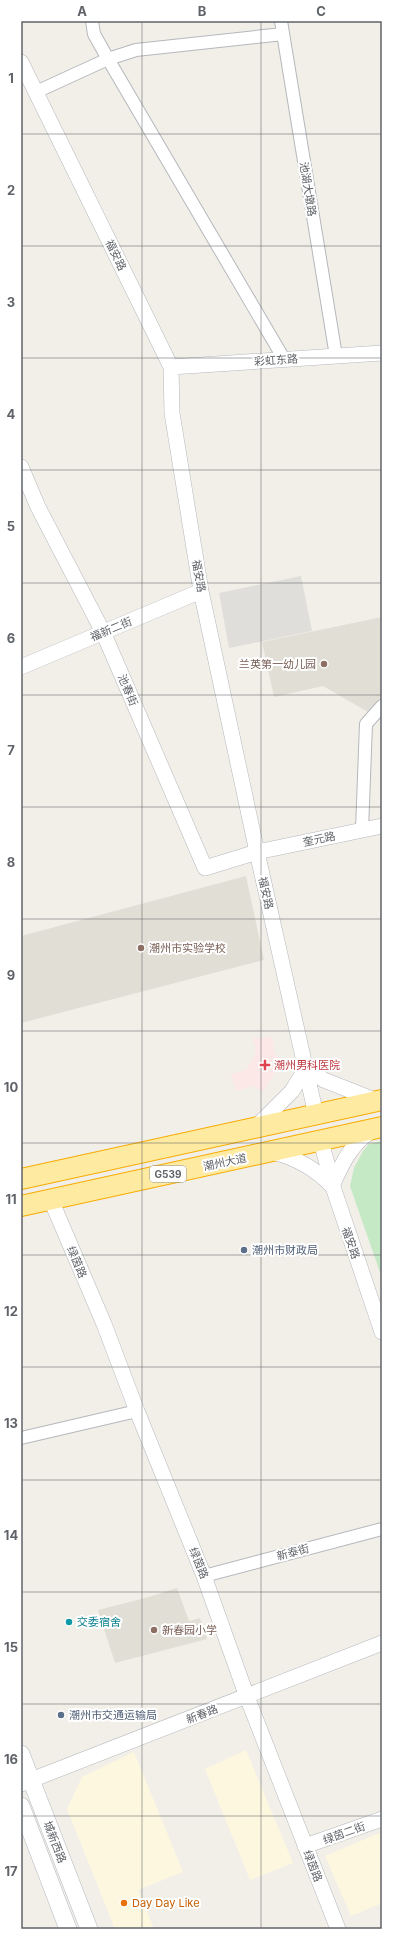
<svg xmlns="http://www.w3.org/2000/svg" width="403" height="1950" font-family="Inter,'Noto Sans SC',sans-serif">
<style>
.commercial{fill:#fef7e0}
.industrial{fill:#e0deda}
.education{fill:#e1ded6}
.medical{fill:#fce8e6}
.green{fill:#c5e8c5}
.lines{fill:none;stroke-linecap:round;stroke-linejoin:round}
.minor-casing{stroke:#b5b8bc;stroke-width:14}
.tertiary-casing{stroke:#b5b8bc;stroke-width:16}
.secondary-casing{stroke:#b6babf;stroke-width:18}
.trunk-casing{stroke:#f9ab00;stroke-width:22}
.minor{stroke:#fff;stroke-width:12}
.tertiary{stroke:#fff;stroke-width:15}
.secondary{stroke:#fff;stroke-width:17}
.trunk{stroke:#feeaa1;stroke-width:20}
.grid{fill:none;stroke:#5f6368;stroke-width:1;stroke-opacity:0.55}
.education-dot{fill:#8d6e63;stroke:#fff;stroke-width:1.5}
.health-dot{fill:#e0444e;stroke:#fff;stroke-width:1.5}
.service-dot{fill:#5c6f8a;stroke:#fff;stroke-width:1.5}
.culture-dot{fill:#0f9aa8;stroke:#fff;stroke-width:1.5}
.food-dot{fill:#e8710a;stroke:#fff;stroke-width:1.5}
.labels{text-anchor:middle;stroke-width:4;stroke-linejoin:round;paint-order:stroke}
.shield{fill:#fff;stroke:#8f9295;stroke-width:1}
.shield-label{font-size:10px;font-weight:bold;fill:#5f6368}
.street-label{font-size:11px;fill:#5f6368;stroke:#fff}
.education-label{font-size:11px;fill:#785e54;stroke:#fff;text-anchor:start}
.health-label{font-size:11px;fill:#be3a42;stroke:#fff;text-anchor:start}
.service-label{font-size:11px;fill:#4e5e75;stroke:#fff;text-anchor:start}
.culture-label{font-size:11px;fill:#0d838f;stroke:#fff;text-anchor:start}
.food-label{font-size:11px;fill:#c56008;stroke:#fff;text-anchor:start}
.neatline{fill:none;stroke:#5f6368;stroke-width:1.5}
.grid-label{font-size:13px;text-anchor:middle;font-weight:bold;fill:#5f6368}
</style>
<rect width="100%" height="100%" fill="#f1efe8"/>
<path class="commercial" d="M246 1750 293 1863 250 1880 205 1769Z
M134 1752 183 1872 138 1890 154 1929H115L67 1809 82 1777Z
M382 1832V1903L351 1916 325 1856Z"/>
<path class="industrial" d="M301 576 312 631 229 648 219 593Z"/>
<path class="education" d="M382 617V698L368 712 323 686 274 697 262 642Z
M246 876 264 960 21 1023V936Z
M177 1588 189 1621 200 1618 207 1639 115 1663 98 1610 149 1597Z"/>
<path class="medical" d="M272 1036 275 1055 283 1060 263 1092 254 1086 236 1091 231 1074 247 1069 256 1052 253 1039Z"/>
<path class="green" d="M382 1141V1278L350 1186 354 1168 363 1151 369 1144Z"/>
<g class="lines">
<defs>
<path id="minor" d="M92 21 94 34 108 59 284 359
M281 21 336 356
M36 92 108 59 136 50 283 34
M362 830 366 724 382 706
M21 1438 137 1411
M204 1576 382 1529"/>
<path id="tertiary" d="M21 62 171 367 172 413 201 591 257 852 316 1115
M171 367 382 353
M21 467 38 507 103 632 205 868 257 852 382 826
M21 667 201 591
M255 1128 292 1091 306 1068 324 1080 377 1101
M321 1141 334 1190 382 1332
M273 1152C296 1158 316 1169 332 1186 342 1164 351 1143 373 1130
M51 1200 104 1324 137 1411 204 1576 247 1697 338 1929
M21 1784 382 1643
M305 1846 382 1819"/>
<path id="secondary" d="M21 1754 89 1929
M21 1806 68 1929"/>
<path id="trunk" d="M21 1179 382 1100
M21 1206 382 1127"/>
</defs>
<use href="#minor" class="minor-casing"/>
<use href="#tertiary" class="tertiary-casing"/>
<use href="#secondary" class="secondary-casing"/>
<use href="#trunk" class="trunk-casing"/>
<use href="#minor" class="minor"/>
<use href="#tertiary" class="tertiary"/>
<use href="#secondary" class="secondary"/>
<use href="#trunk" class="trunk"/>
</g>
<path class="grid" d="M142 21V1929M261 21V1929M21 134H382M21 246H382M21 358H382M21 470H382M21 583H382M21 695H382M21 807H382M21 919H382M21 1031H382M21 1143H382M21 1255H382M21 1367H382M21 1480H382M21 1592H382M21 1704H382M21 1816H382"/>
<g class="education-dot">
<circle cx="324" cy="664" r="4"/>
<circle cx="141" cy="948" r="4"/>
<circle cx="154" cy="1630" r="4"/>
</g>
<path class="health-dot" d="M263 1059h4v4h4v4h-4v4h-4v-4h-4v-4h4z"/>
<g class="service-dot">
<circle cx="244" cy="1250" r="4"/>
<circle cx="61" cy="1715" r="4"/>
</g>
<circle class="culture-dot" cx="69" cy="1622" r="4"/>
<circle class="food-dot" cx="124" cy="1903" r="4"/>
<g class="labels">
<rect class="shield" x="150" y="1166" width="36" height="16" rx="3"/>
<g class="shield-label">
<text x="168" y="1178">G539</text>
</g>
<g class="street-label">
<text transform="translate(308 189) rotate(81)" y="4">池湖大墩路</text>
<text transform="translate(116 255) rotate(64)" y="4">福安路</text>
<text transform="translate(276 360) rotate(-4)" y="4">彩虹东路</text>
<text transform="translate(199 576) rotate(80)" y="4">福安路</text>
<text transform="translate(111 629) rotate(-23)" y="4">福新二街</text>
<text transform="translate(128 690) rotate(67)" y="4">池春街</text>
<text transform="translate(319 839) rotate(-12)" y="4">奎元路</text>
<text transform="translate(266 893) rotate(77)" y="4">福安路</text>
<text transform="translate(225 1162) rotate(-12)" y="4">潮州大道</text>
<text transform="translate(351 1243) rotate(71)" y="4">福安路</text>
<text transform="translate(77 1262) rotate(67)" y="4">绿茵路</text>
<text transform="translate(293 1552) rotate(-15)" y="4">新泰街</text>
<text transform="translate(199 1563) rotate(68)" y="4">绿茵路</text>
<text transform="translate(202 1714) rotate(-21)" y="4">新春路</text>
<text transform="translate(344 1833) rotate(-20)" y="4">绿茵二街</text>
<text transform="translate(55 1842) rotate(69)" y="4">城新西路</text>
<text transform="translate(313 1866) rotate(69)" y="4">绿茵路</text>
</g>
<g class="education-label">
<text x="316" y="668" text-anchor="end">兰英第一幼儿园</text>
<text x="149" y="952">潮州市实验学校</text>
<text x="162" y="1634">新春园小学</text>
</g>
<g class="health-label">
<text x="274" y="1069">潮州男科医院</text>
</g>
<g class="service-label">
<text x="252" y="1254">潮州市财政局</text>
<text x="69" y="1719">潮州市交通运输局</text>
</g>
<g class="culture-label">
<text x="77" y="1626">交委宿舍</text>
</g>
<g class="food-label">
<text x="132" y="1907">Day Day Like</text>
</g>
</g>
<rect width="403" height="1950" fill="none" stroke="#ffffff" stroke-width="44"/>
<rect x="22" y="22" width="359" height="1906" class="neatline"/>
<g class="grid-label">
<text x="82" y="16">A</text>
<text x="202" y="16">B</text>
<text x="321" y="16">C</text>
<text x="11" y="83">1</text>
<text x="11" y="195">2</text>
<text x="11" y="307">3</text>
<text x="11" y="419">4</text>
<text x="11" y="531">5</text>
<text x="11" y="643">6</text>
<text x="11" y="755">7</text>
<text x="11" y="867">8</text>
<text x="11" y="980">9</text>
<text x="11" y="1092">10</text>
<text x="11" y="1204">11</text>
<text x="11" y="1316">12</text>
<text x="11" y="1428">13</text>
<text x="11" y="1540">14</text>
<text x="11" y="1652">15</text>
<text x="11" y="1764">16</text>
<text x="11" y="1876">17</text>
</g>
</svg>
